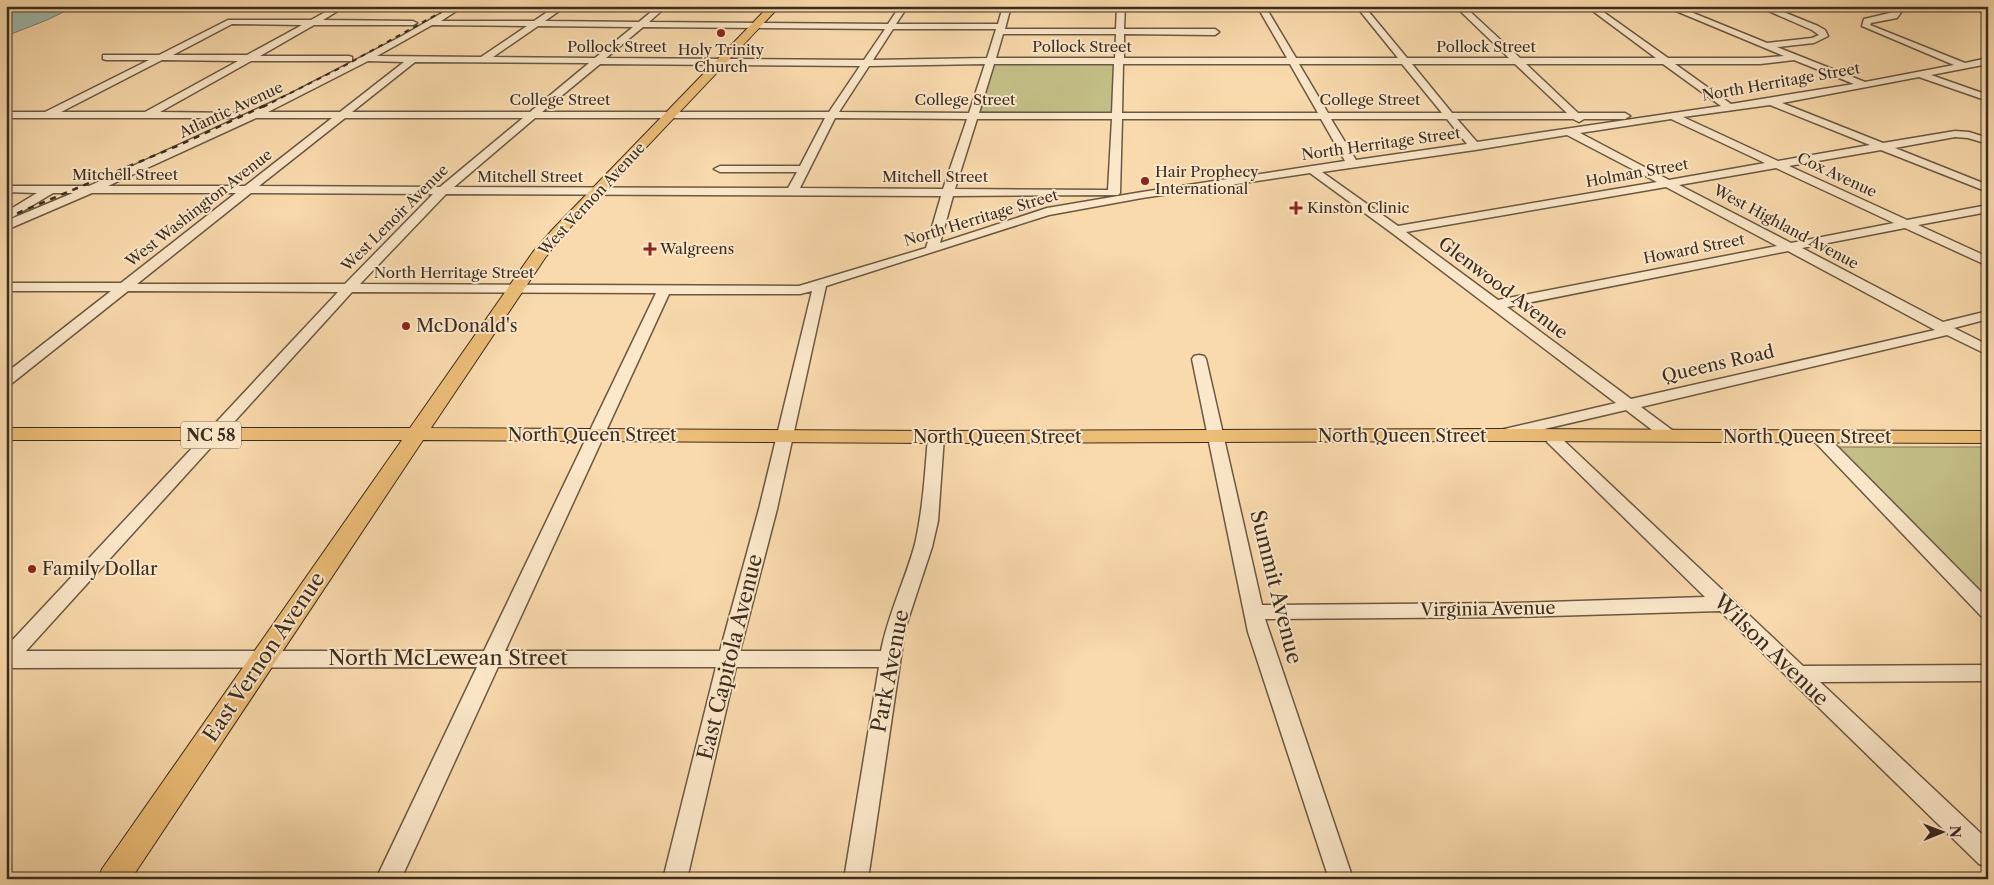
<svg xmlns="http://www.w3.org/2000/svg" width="1994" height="885" font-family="'Libre Caslon Text',serif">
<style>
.green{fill:#c3be86;stroke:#7f7553}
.water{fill:#9ebaad;stroke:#768175}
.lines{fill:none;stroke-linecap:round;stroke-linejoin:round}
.minor-casing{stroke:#6a5843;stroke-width:3}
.major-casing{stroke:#3b2c20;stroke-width:2}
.minor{fill:#fbe7c9;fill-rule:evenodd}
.major{fill:#ecbd76;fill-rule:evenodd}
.rail-far1{stroke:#3b2c20;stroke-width:2;stroke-dasharray:5 5;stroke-linecap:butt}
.rail{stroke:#3b2c20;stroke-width:2.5;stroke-dasharray:6 6;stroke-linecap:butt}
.poi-dot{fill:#8f2418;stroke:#fbe7c9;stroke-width:2}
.labels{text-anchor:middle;stroke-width:4;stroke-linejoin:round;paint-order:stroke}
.far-street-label{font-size:15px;fill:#3b2c20;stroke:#fbe7c9}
.far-poi-label{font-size:15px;fill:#3b2c20;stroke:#fbe7c9;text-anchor:start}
.shield{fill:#fbe7c9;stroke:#756453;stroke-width:1}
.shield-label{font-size:16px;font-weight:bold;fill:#3b2c20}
.street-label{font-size:18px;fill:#3b2c20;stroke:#fbe7c9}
.poi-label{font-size:18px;fill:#3b2c20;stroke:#fbe7c9;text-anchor:start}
.near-street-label{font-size:21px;fill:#3b2c20;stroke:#fbe7c9}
</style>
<rect width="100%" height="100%" fill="#f9daac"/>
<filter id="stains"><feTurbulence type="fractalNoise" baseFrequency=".004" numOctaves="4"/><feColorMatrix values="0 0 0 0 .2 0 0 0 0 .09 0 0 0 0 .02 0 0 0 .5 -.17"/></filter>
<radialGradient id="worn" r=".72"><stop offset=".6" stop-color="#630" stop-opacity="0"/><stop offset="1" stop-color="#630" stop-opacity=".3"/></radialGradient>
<path class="green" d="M995 63H1115L1112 113 979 112Z
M1839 447H1988V599Z"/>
<path class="water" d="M18 6H76L47 20 6 36V10Z"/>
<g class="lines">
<defs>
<path id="minor" d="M336 6H346L323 20 413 21 417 23 413 25H314L260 56H349L352 57V61H251L160 112 238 113 239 115 234 118H6V112H45L149 60H106L103 59V55H159L228 20H311ZM232 24 302 25 247 55H173ZM162 60 238 61 145 112H61Z
M454 6H464L441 21H534L556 6H566L545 21 639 22 658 6H667L649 22 888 24 900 6H908L896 24H998L1003 6H1011L1005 29H1116L1117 6H1125L1124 29H1215L1219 32 1215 35 1124 34V58H1287L1257 6H1265L1296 58H1398L1356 6H1364L1407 58H1509L1455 6H1464L1520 58H1656L1586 6H1595L1668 58H1760L1784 56 1664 6H1676L1767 43 1812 38 1819 35 1812 30 1757 6H1769L1818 26 1825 30 1828 36 1814 43 1777 47 1865 82 1954 65 1862 26 1864 19 1894 12 1885 6H1895L1902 11 1897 18 1871 23 1870 25 1965 63 1988 58V64L1931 75 1988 95V101L1919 77 1782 103 1883 143 1955 131 1969 132 1988 138V144L1968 138 1955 137 1895 148 1988 185V192L1881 150 1789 166 1907 220 1988 205V212L1918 225 1988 257V266L1905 228 1802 248 1943 322 1988 311V319L1954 328 1988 345V355L1947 335 1641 407 1676 433 1678 436 1676 439H1664L1626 410 1502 439 1496 437 1494 434 1496 431 1616 403 1392 233 1310 173 1142 198 1049 215 826 286 777 509 740 651H881C888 614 905 581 915 544 923 509 925 473 928 437L930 434H942L944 437 938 521 932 547 905 629 868 879H844L879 667H736L687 879H663L716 667H498L401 879H376L477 667 6 668V647L338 292 128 291 11 384 6 385V373L111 291H6V283H121L236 193H92L6 230V221L73 193H53L13 217 7 213 9 210 37 193 6 192V186H89L290 94 402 36ZM432 25 527 26 481 57 377 56ZM538 26 633 27 595 58 493 57ZM643 27 885 29 864 60 606 58ZM893 29H996L987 58 873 60ZM1003 34H1116L1115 58H996ZM1794 60 1854 84 1731 104 1675 64H1760ZM368 61 404 62 340 112H268ZM415 62 589 63 530 112H352ZM600 64 860 66 829 112H542ZM985 64 969 113 839 112 869 66ZM994 64H1114L1112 113H979ZM1123 64H1290L1318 113H1122ZM1299 64H1402L1442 113H1328ZM1412 64H1515L1567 113H1452ZM1526 64H1663L1721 106 1477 142 1457 119H1573L1579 122 1584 119H1625L1630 116 1625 113H1578ZM1770 105 1870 145 1778 161 1683 117ZM256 118H332L245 186H108ZM345 118H523L440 187 259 186ZM535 118H825L800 166H720L714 169 720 172H797L788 188 454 187ZM835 118 967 119 943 189 800 188ZM977 119H1112L1108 190 955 189ZM1122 119H1321L1345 161 1142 192 1047 208 940 243 953 196 1118 195 1120 193ZM1331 119H1447L1467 144 1356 160ZM1671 119 1765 163 1669 180 1580 133ZM1567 135 1657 182 1398 226 1322 172 1475 150ZM1776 168 1894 223 1791 243 1679 185ZM1666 187 1777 246 1498 300 1406 232ZM251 193 433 194 345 284H137ZM446 194 941 196 926 248 799 286 360 284ZM1788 251 1935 330 1631 399 1507 307ZM812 291 759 509 720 651H505L669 294H800ZM352 292 656 293 484 651H26Z
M1967 6H1979L1988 9V14Z
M1199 355 1204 356 1206 359 1262 605 1512 603 1705 597 1547 442 1549 438H1561L1803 666 1988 665V681L1820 682 1988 840V867L1979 864 1720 611 1512 617 1265 619 1353 879H1329L1248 632 1192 359 1194 356Z
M1819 432 1825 434 1988 599V618L1981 616 1813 440 1811 437 1813 434Z"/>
<path id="major" d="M769 6H780L563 235 545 258 431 428 936 431 1497 429 1988 431V443L1497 441 936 443 423 440 131 879H98L102 869 402 440H6V428H410L533 252 553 229Z"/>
</defs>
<use href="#minor" class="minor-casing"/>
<use href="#major" class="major-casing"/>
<use href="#minor" class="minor"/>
<use href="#major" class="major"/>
<path class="rail-far1" d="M263 107 344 66 452 6"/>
<path class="rail" d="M6 218 177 146 266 105"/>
</g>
<g class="poi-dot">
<circle cx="721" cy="33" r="5"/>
<circle cx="1145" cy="181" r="5"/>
<path d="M1293.5 200.5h5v5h5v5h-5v5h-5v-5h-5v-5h5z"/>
<path d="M647.5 241.5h5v5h5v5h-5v5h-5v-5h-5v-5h5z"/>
<circle cx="406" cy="326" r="5"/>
<circle cx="32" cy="569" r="5"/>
</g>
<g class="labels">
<g class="far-street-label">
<text x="617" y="52">Pollock Street</text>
<text x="1082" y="52">Pollock Street</text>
<text x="1486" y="52">Pollock Street</text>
<text transform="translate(1781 82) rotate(-10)" y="5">North Herritage Street</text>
<text x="560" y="105">College Street</text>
<text x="965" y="105">College Street</text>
<text x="1370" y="105">College Street</text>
<text transform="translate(231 110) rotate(-25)" y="5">Atlantic Avenue</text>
<text transform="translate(1381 144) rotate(-8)" y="5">North Herritage Street</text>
<text transform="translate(1637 173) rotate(-10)" y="5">Holman Street</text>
<text x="125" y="180">Mitchell Street</text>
<text transform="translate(1837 175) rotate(25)" y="5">Cox Avenue</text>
<text x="530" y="182">Mitchell Street</text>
<text x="935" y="182">Mitchell Street</text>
<text transform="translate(592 199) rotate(-47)" y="5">West Vernon Avenue</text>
<text transform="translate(199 208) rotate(-38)" y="5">West Washington Avenue</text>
<text transform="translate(395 218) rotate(-45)" y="5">West Lenoir Avenue</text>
<text transform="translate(981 218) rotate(-17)" y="5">North Herritage Street</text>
<text transform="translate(1786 227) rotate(28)" y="5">West Highland Avenue</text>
<text transform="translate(1694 249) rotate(-11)" y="5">Howard Street</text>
<text x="454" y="278">North Herritage Street</text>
</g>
<g class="far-poi-label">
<text x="721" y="55" text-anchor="middle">Holy Trinity<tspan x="721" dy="17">Church</tspan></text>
<text x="1155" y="177">Hair Prophecy<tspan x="1155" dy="17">International</tspan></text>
<text x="1307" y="213">Kinston Clinic</text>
<text x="660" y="254">Walgreens</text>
</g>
<rect class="shield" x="181" y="421.5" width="60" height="27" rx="4"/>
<g class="shield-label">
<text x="211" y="441">NC 58</text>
</g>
<g class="street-label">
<text transform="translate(1503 288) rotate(37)" y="6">Glenwood Avenue</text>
<text transform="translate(1718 364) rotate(-13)" y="6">Queens Road</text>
<text x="592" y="441">North Queen Street</text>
<text x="1402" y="442">North Queen Street</text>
<text x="997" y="443">North Queen Street</text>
<text x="1807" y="443">North Queen Street</text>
<text transform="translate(1488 609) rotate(-1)" y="6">Virginia Avenue</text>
</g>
<g class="poi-label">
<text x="416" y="332">McDonald's</text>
<text x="42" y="575">Family Dollar</text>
</g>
<g class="near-street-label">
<text transform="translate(1276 587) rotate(76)" y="7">Summit Avenue</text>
<text transform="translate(1771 650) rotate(44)" y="7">Wilson Avenue</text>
<text transform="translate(264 657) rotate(-56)" y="7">East Vernon Avenue</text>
<text transform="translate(730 657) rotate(-76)" y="7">East Capitola Avenue</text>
<text x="448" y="665">North McLewean Street</text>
<text transform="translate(890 671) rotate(-79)" y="7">Park Avenue</text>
</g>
</g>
<rect width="1994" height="885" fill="none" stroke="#f9daac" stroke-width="25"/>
<rect x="8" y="8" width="1979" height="870" fill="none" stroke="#3b2c20" stroke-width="2.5"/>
<rect x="12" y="12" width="1969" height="860" fill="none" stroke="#3b2c20"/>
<g transform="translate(1942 832) rotate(89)" stroke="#fbe7c9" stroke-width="4" paint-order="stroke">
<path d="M0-4L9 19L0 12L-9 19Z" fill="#3b2c20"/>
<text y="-8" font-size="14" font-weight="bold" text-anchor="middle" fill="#3b2c20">N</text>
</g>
<rect width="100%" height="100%" filter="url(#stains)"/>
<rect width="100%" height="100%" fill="url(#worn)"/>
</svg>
